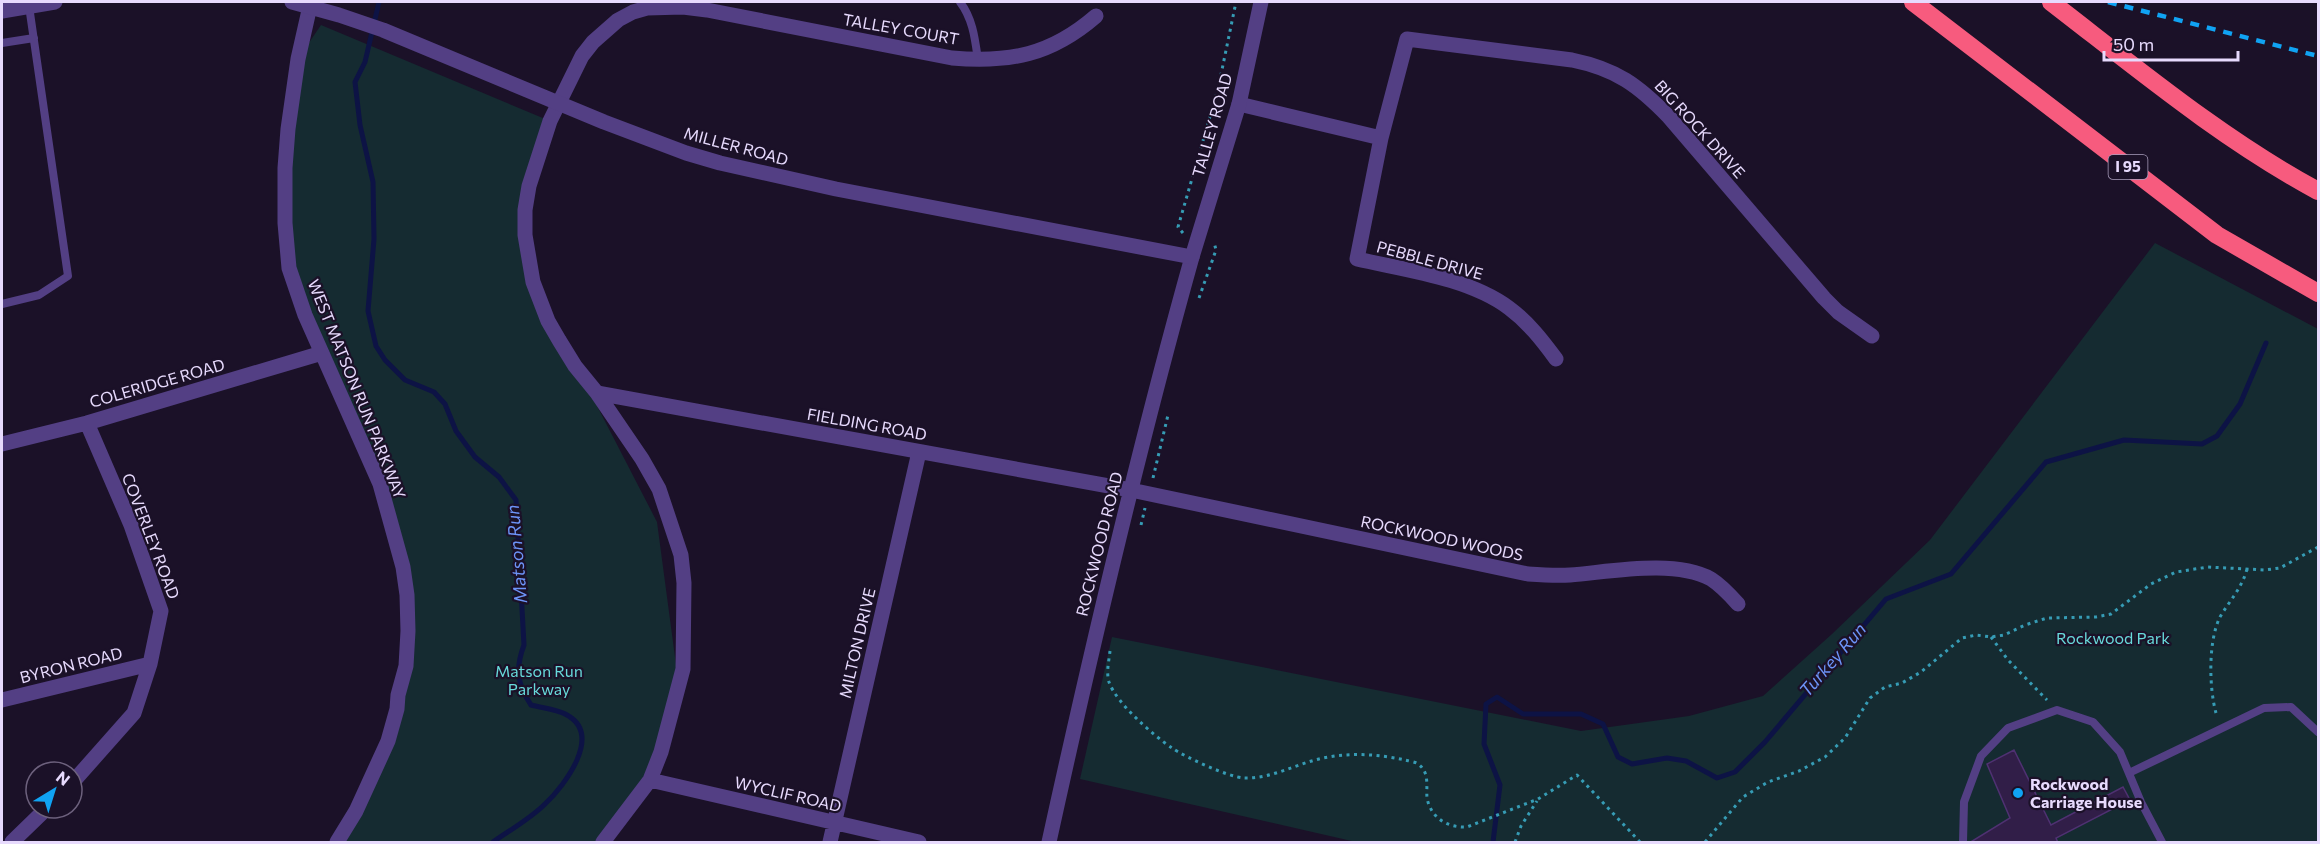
<svg xmlns="http://www.w3.org/2000/svg" width="2320" height="844" font-family="Commissioner,sans-serif">
<style>
.green{fill:#152b31}
.lines{fill:none;stroke-linecap:round;stroke-linejoin:round}
.stream{stroke:#0d1345;stroke-width:5}
.building{fill:#311e48;stroke:#4f3172;stroke-width:1.5}
.path{stroke:#369cb5;stroke-width:3;stroke-dasharray:3 4.5;stroke-linecap:butt}
.service{stroke:#533f84;stroke-width:8}
.minor{stroke:#533f84;stroke-width:15}
.tertiary{stroke:#533f84;stroke-width:15}
.motorway{stroke:#f75b7e;stroke-width:18}
.rail{stroke:#10a3f3;stroke-width:4.5;stroke-dasharray:9 8;stroke-linecap:butt}
.poi-dot{fill:#10a3f3;stroke:#1b1128;stroke-width:2}
.labels{text-anchor:middle;stroke-width:4.5;stroke-linejoin:round;paint-order:stroke}
.shield{fill:#1b1128;stroke:#aa9ebd;stroke-width:1.5}
.shield-label{font-size:15px;font-weight:bold;fill:#e7dafd}
.street-label{font-size:16px;fill:#e7dafd;stroke:#1b1128}
.park-label{font-size:16px;fill:#68dadb;stroke:#1b1128}
.poi-label{font-size:16px;font-weight:bold;fill:#e7dafd;stroke:#1b1128;text-anchor:start}
.water-label{font-size:18px;font-style:italic;fill:#6d94f8;stroke:#1b1128}
</style>
<rect width="100%" height="100%" fill="#1b1128"/>
<path class="green" d="M321 25 550 121 529 186 533 282 657 522 679 687 650 780 599 842H337L376 768 408 631 380 484 289 268 285 168 298 59Z
M2155 243 2318 329V842H1356L1080 779 1112 637 1581 731 1689 716 1763 696 1832 634 1930 540Z"/>
<g class="lines">
<path class="stream" d="M379 2 365 62 355 82 360 125 373 182 374 239 368 311 376 346 385 360 405 380 434 392 445 404 456 431 475 457 499 477 516 500 524 645C515 669 517 684 531 705 542 708 557 709 567 715 603 735 565 785 545 804 530 819 510 830 493 842
M1493 842 1500 785 1484 744 1486 704 1497 697 1523 714H1581L1603 724 1618 757 1632 764 1667 758 1686 761 1717 778 1735 772 1765 742 1886 599 1951 574 2046 462 2124 440 2202 444 2217 436 2240 404 2266 343"/>
</g>
<path class="building" d="M2014 750 2051 825 2123 787 2130 800 2056 838 2058 843H1969L2010 818 1987 764Z"/>
<g class="lines">
<path class="path" d="M1183 233 1178 227 1218 89 1236 2
M1199 298 1216 250 1214 242
M1153 478 1168 415
M1141 525 1145 508
M1991 637 2008 660 2047 700
M1110 651C1109 661 1106 672 1109 682 1116 703 1154 736 1172 748 1185 757 1228 777 1244 778 1270 779 1294 765 1319 759 1347 752 1378 754 1405 760 1409 761 1416 762 1418 764 1430 772 1426 787 1427 798 1431 819 1449 828 1467 827L1538 799 1577 775 1640 842
M2216 713C2209 688 2208 641 2220 617 2230 600 2242 588 2247 569
M1515 842 1521 826 1537 801
M1705 842 1743 797 1768 782 1799 771 1825 757 1845 738 1870 698 1885 687 1902 683 1921 672 1962 638 1976 635 1991 637 2004 635 2025 625 2047 618 2096 617 2111 614 2151 584 2176 572 2208 567 2265 570 2280 568 2318 547"/>
<path class="service" d="M960 2C973 19 975 39 978 60
M2 43 34 38
M2 304 39 295 68 276 29 6
M2129 773 2264 708 2291 707 2318 732
M1963 842 1964 802 1981 756 2008 728 2057 710 2093 722 2120 752 2141 802 2162 842"/>
<path class="minor" d="M310 6 298 59 288 129 285 168V223L289 268 305 315 380 484 403 567 407 595 408 631 406 666 398 695 397 709 388 741 356 811 337 842
M1239 104 1381 138
M1556 359C1542 340 1528 322 1509 308 1469 278 1405 270 1357 259L1381 138 1407 39 1572 60C1616 69 1638 85 1669 117L1824 298 1838 312 1872 336
M597 393 1131 490 1528 574C1542 575 1556 576 1570 575 1610 572 1674 559 1711 579 1722 586 1730 595 1738 604
M2 444 87 423 322 353
M2 700 150 664
M650 780 919 842
M72 783 134 713 150 664 161 611 131 525 87 423
M12 842 47 808
M603 842 650 780 661 752 683 669 684 583 681 555 659 489 642 459 597 393 575 366 559 340 548 321 533 282 525 235V210L529 186 550 121 582 56 593 42 618 20 633 12 647 8 683 7 707 10 952 58C1010 63 1051 55 1096 16
M830 842 919 452
M1049 842C1092 646 1138 450 1192 257"/>
<path class="tertiary" d="M292 2 339 15 383 30 604 122 686 153 720 163 836 189 1192 257 1239 104 1261 2
M2 11 55 2"/>
<path class="motorway" d="M1913 2 2217 235 2318 293
M2051 2C2138 69 2222 139 2318 191"/>
<path class="rail" d="M2108 2 2318 56"/>
</g>
<circle class="poi-dot" cx="2018" cy="793" r="6"/>
<g class="labels">
<rect class="shield" x="2108.5" y="155" width="39" height="24" rx="4.5"/>
<g class="shield-label">
<text x="2128" y="172">I 95</text>
</g>
<g class="street-label">
<text transform="translate(901 29) rotate(10)" y="6">TALLEY COURT</text>
<text transform="translate(1212 125) rotate(-74)" y="6">TALLEY ROAD</text>
<text transform="translate(1700 129) rotate(48)" y="6">BIG ROCK DRIVE</text>
<text transform="translate(736 146) rotate(15)" y="6">MILLER ROAD</text>
<text transform="translate(1430 260) rotate(15)" y="6">PEBBLE DRIVE</text>
<text transform="translate(157 383) rotate(-16)" y="6">COLERIDGE ROAD</text>
<text transform="translate(357 389) rotate(68)" y="6">WEST MATSON RUN PARKWAY</text>
<text transform="translate(867 424) rotate(10)" y="6">FIELDING ROAD</text>
<text transform="translate(151 536) rotate(69)" y="6">COVERLEY ROAD</text>
<text transform="translate(1442 538) rotate(12)" y="6">ROCKWOOD WOODS</text>
<text transform="translate(1099 544) rotate(-76)" y="6">ROCKWOOD ROAD</text>
<text transform="translate(857 643) rotate(-77)" y="6">MILTON DRIVE</text>
<text transform="translate(71 665) rotate(-14)" y="6">BYRON ROAD</text>
<text transform="translate(788 794) rotate(13)" y="6">WYCLIF ROAD</text>
</g>
<g class="park-label">
<text x="2113" y="644">Rockwood Park</text>
<text x="539" y="677">Matson Run<tspan x="539" dy="18">Parkway</tspan></text>
</g>
<g class="poi-label">
<text x="2030" y="790">Rockwood<tspan x="2030" dy="18">Carriage House</tspan></text>
</g>
<g class="water-label">
<text transform="translate(517 554) rotate(-95)" y="6">Matson Run</text>
<text transform="translate(1833 660) rotate(-49)" y="6">Turkey Run</text>
</g>
</g>
<rect width="2320" height="844" fill="none" stroke="#e7dafd" stroke-width="6"/>
<g transform="translate(54 790) rotate(38)"><circle r="28" fill="#1b1128" stroke="#6d617d" stroke-width="1.5"/>
<path d="M0-4.5L10 22L0 15L-10 22Z" fill="#10a3f3"/>
<text y="-9" font-size="16" font-weight="bold" text-anchor="middle" fill="#e7dafd">N</text>
</g>
<path d="M2104 51v9h134v-9" fill="none" stroke="#e7dafd" stroke-width="3"/>
<text x="2113" y="51" font-size="18" fill="#e7dafd" stroke="#1b1128" stroke-width="4.5" paint-order="stroke">50 m</text>
</svg>
